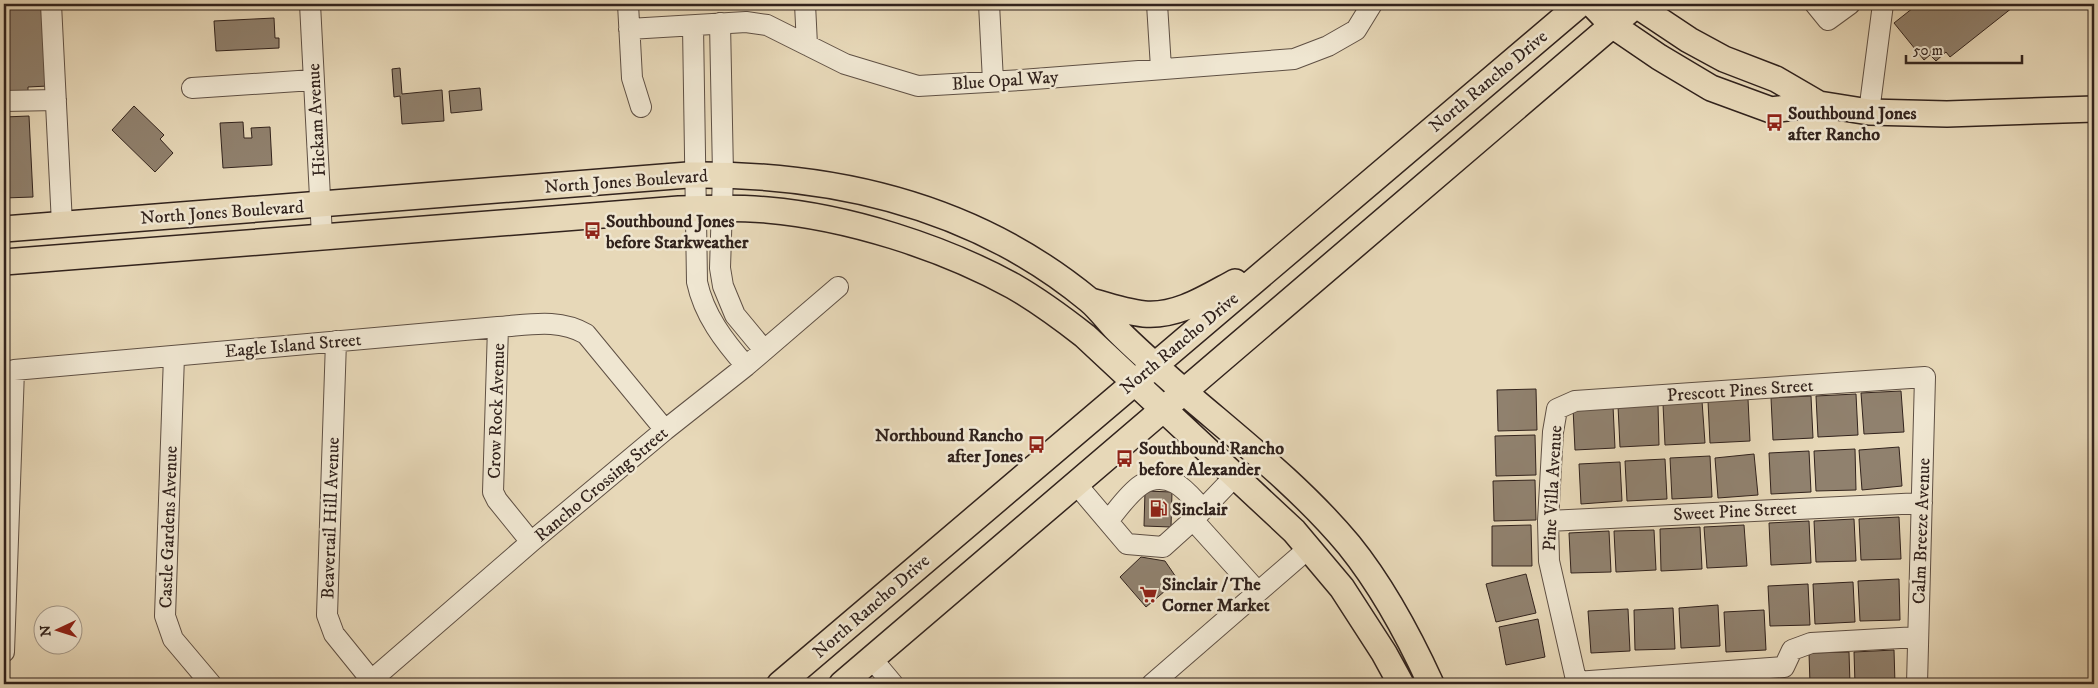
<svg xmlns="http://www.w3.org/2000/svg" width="2098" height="688" font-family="'IM FELL DW Pica',serif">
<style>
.building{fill:#90816e;stroke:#32231d}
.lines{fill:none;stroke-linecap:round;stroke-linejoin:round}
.minor-casing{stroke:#5f5044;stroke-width:22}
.major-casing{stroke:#32231d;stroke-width:28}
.minor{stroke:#efe6d1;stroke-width:20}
.major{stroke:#e7d8b8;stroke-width:25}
.labels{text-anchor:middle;stroke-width:5;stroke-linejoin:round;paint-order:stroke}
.street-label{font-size:18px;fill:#32231d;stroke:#efe6d1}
.poi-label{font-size:18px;font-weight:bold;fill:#32231d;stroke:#efe6d1;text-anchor:start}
</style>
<rect width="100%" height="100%" fill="#e7d8b8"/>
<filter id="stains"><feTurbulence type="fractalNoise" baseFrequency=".004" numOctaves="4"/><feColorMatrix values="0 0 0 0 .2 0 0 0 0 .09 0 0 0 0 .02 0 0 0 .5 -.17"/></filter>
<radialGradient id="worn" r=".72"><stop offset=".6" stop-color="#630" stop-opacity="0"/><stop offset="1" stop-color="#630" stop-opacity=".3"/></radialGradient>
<path class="building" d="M4 4H43L48 86 28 87V92L4 93Z
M1918 4H2017L1950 57 1946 52 1936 61 1930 55 1924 60 1894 23Z
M274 18 275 38H279V48L216 51 214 21Z
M400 68 402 94 442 90 444 121 402 124 400 96 394 97 392 69Z
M480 88 482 110 451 113 449 91Z
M134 106 164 135 160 139 173 153 155 172 112 130Z
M29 116 33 197 4 198V117Z
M243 122 244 138H252L251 128 270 127 272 165 223 168 220 123Z
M1536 389 1537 430 1498 431 1497 390Z
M1901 391 1904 432 1864 434 1861 393Z
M1856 394 1858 435 1818 437 1816 396Z
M1811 396 1813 438 1773 440 1771 398Z
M1748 399 1750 441 1710 443 1708 401Z
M1702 401 1705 443 1665 445 1663 404Z
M1658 404 1659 445 1620 447 1618 406Z
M1613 406 1615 448 1575 450 1573 408Z
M1535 435 1536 475 1496 476 1495 436Z
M1899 447 1902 486 1862 490 1859 450Z
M1855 449 1856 490 1816 491 1814 451Z
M1809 451 1811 492 1771 494 1769 453Z
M1754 454 1758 495 1718 498 1715 458Z
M1710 456 1712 497 1672 499 1670 458Z
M1665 459 1667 499 1627 501 1625 461Z
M1620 462 1622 501 1581 504 1579 464Z
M1535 480 1536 520 1494 521 1493 481Z
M1145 491 1172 492 1171 527 1144 526Z
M1899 517 1901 559 1861 560 1859 519Z
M1854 519 1856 561 1816 562 1814 521Z
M1809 521 1811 563 1771 565 1769 523Z
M1531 525 1532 566H1492V526Z
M1744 525 1747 566 1707 568 1704 527Z
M1700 527 1702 569 1661 571 1660 529Z
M1654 530 1656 570 1616 572 1614 531Z
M1609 531 1611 572 1571 573 1569 533Z
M1141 557 1165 561 1178 580 1146 607 1120 577Z
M1526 574 1536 613 1496 622 1486 584Z
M1899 579 1900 620 1860 621 1858 581Z
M1853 582 1855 622 1815 624 1813 584Z
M1808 584 1810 625 1770 626 1768 586Z
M1718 605 1720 646 1681 648 1679 608Z
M1673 608 1675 649 1635 650 1634 610Z
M1628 609 1630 651 1591 653 1588 611Z
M1764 610 1766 650 1726 652 1724 612Z
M1538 619 1545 657 1506 665 1499 627Z
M1894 650 1895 684H1855L1854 652Z
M1849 652 1850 684H1810L1809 653Z"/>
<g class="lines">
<defs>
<path id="minor" d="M51 4 62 224
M310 4 322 236
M628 4 632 78 641 107
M805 4 807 45
M989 4 993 81
M1157 4 1161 68
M1815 4 1828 20 1850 4
M720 23 723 174 720 268 723 286 735 315 764 350
M693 26 697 282C704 315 724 341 746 366
M629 29 746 22 767 25 845 64 918 86 1021 80 1294 59 1328 46 1356 30 1372 4
M192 88 313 80
M4 101 56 100
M1869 112 1883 4
M498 327 493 492 497 500 531 542
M336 341 327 615 334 634 372 681
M174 356 165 616 173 639 211 684
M1236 475 1193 520 1258 592
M1077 485 1127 544 1163 547 1193 520
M1108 521C1125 501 1144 467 1175 483 1185 488 1195 501 1203 509
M1548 521 1922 503
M4 652 14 370 498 327C529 325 558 318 586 334L665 430
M872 659 893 684
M1576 682 1784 667 1792 650 1811 643 1918 637
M367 684 531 542 665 430 746 366 838 287
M1152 684 1309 548
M1577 684 1549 561 1548 521 1553 432 1557 409 1575 401 1925 377 1917 684"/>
<path id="major" d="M1592 4 1612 25 1659 57 1711 88 1771 110 1819 104 1869 112 1947 114 2094 109
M1635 4 1689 40 1724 59 1776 79 1819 104
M4 229 688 175C833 173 975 206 1089 300 1100 309 1108 321 1118 331 1143 356 1170 379 1196 402 1249 447 1304 491 1349 545 1383 587 1409 636 1431 684
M4 262 679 209C708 208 738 207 767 210 848 217 942 247 1013 286 1039 301 1062 318 1085 336L1294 531 1342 588 1384 653 1401 684
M1091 301C1108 306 1126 312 1144 314 1177 317 1207 297 1235 282
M780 684 1580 4
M842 684 1637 4"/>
</defs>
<use href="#minor" class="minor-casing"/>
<use href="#major" class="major-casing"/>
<use href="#minor" class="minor"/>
<use href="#major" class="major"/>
</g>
<defs>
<symbol id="bus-bare" viewBox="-9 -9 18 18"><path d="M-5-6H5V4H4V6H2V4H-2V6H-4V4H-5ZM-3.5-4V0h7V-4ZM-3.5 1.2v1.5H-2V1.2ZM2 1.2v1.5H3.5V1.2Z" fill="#8f2418" stroke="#efe6d1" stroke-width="2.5" paint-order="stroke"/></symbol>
<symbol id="fuel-bare" viewBox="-9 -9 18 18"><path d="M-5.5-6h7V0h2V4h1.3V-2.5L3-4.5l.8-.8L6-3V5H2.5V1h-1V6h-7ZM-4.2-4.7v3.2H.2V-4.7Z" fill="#8f2418" stroke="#efe6d1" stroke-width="2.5" paint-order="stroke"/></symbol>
<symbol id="supermarket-bare" viewBox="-9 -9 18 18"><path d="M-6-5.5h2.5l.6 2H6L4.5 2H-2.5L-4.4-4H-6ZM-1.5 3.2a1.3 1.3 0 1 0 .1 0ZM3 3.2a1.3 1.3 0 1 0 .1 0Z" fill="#8f2418" stroke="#efe6d1" stroke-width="2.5" paint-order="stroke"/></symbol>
</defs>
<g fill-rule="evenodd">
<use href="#bus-bare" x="1762" y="110" width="25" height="25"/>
<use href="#bus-bare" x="580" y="218" width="25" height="25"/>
<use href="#bus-bare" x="1024" y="432" width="25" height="25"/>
<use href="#bus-bare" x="1112" y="446" width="25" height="25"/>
<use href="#fuel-bare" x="1146" y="496" width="25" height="25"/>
<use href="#supermarket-bare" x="1136" y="582" width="25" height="25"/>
</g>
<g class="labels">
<g class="street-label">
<text transform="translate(1005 80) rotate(-4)" y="6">Blue Opal Way</text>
<text transform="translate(1488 81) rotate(-40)" y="6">North Rancho Drive</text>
<text transform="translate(316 120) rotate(-93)" y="6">Hickam Avenue</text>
<text transform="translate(626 181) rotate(-4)" y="6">North Jones Boulevard</text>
<text transform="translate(222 212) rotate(-4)" y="6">North Jones Boulevard</text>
<text transform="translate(1179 343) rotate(-40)" y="6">North Rancho Drive</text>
<text transform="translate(293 345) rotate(-5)" y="6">Eagle Island Street</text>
<text transform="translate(1740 390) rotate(-4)" y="6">Prescott Pines Street</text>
<text transform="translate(496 411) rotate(-88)" y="6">Crow Rock Avenue</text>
<text transform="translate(601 484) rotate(-40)" y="6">Rancho Crossing Street</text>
<text transform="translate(1552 488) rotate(-87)" y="6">Pine Villa Avenue</text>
<text transform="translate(1735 511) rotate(-3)" y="6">Sweet Pine Street</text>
<text transform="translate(330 518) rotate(-88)" y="6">Beavertail Hill Avenue</text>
<text transform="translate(168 527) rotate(-88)" y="6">Castle Gardens Avenue</text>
<text transform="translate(1921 531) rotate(-88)" y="6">Calm Breeze Avenue</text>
<text transform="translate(871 606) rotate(-41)" y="6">North Rancho Drive</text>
</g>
<g class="poi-label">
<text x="1788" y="119">Southbound Jones<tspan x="1788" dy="21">after Rancho</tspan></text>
<text x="606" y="227">Southbound Jones<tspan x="606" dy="21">before Starkweather</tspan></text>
<text x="1023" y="441" text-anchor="end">Northbound Rancho<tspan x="1023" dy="21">after Jones</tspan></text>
<text x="1139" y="454">Southbound Rancho<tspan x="1139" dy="21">before Alexander</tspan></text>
<text x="1172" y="515">Sinclair</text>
<text x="1162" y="590">Sinclair / The<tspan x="1162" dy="21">Corner Market</tspan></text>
</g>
</g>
<rect width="2098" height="688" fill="none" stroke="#e7d8b8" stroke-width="20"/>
<rect x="5" y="5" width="2088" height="678" fill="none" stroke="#32231d" stroke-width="2.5"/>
<rect x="10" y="10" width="2078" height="668" fill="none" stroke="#32231d"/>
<g transform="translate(58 630) rotate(266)"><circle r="24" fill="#efe6d1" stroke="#a39889"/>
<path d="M0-4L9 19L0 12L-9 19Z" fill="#8f2418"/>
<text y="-8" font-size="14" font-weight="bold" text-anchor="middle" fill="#32231d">N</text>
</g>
<path d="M1906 55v8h116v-8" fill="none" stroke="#32231d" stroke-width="2.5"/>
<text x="1913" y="55" font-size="15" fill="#32231d" stroke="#efe6d1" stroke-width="4" paint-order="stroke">50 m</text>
<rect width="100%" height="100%" filter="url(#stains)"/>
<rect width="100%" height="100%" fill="url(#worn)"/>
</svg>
